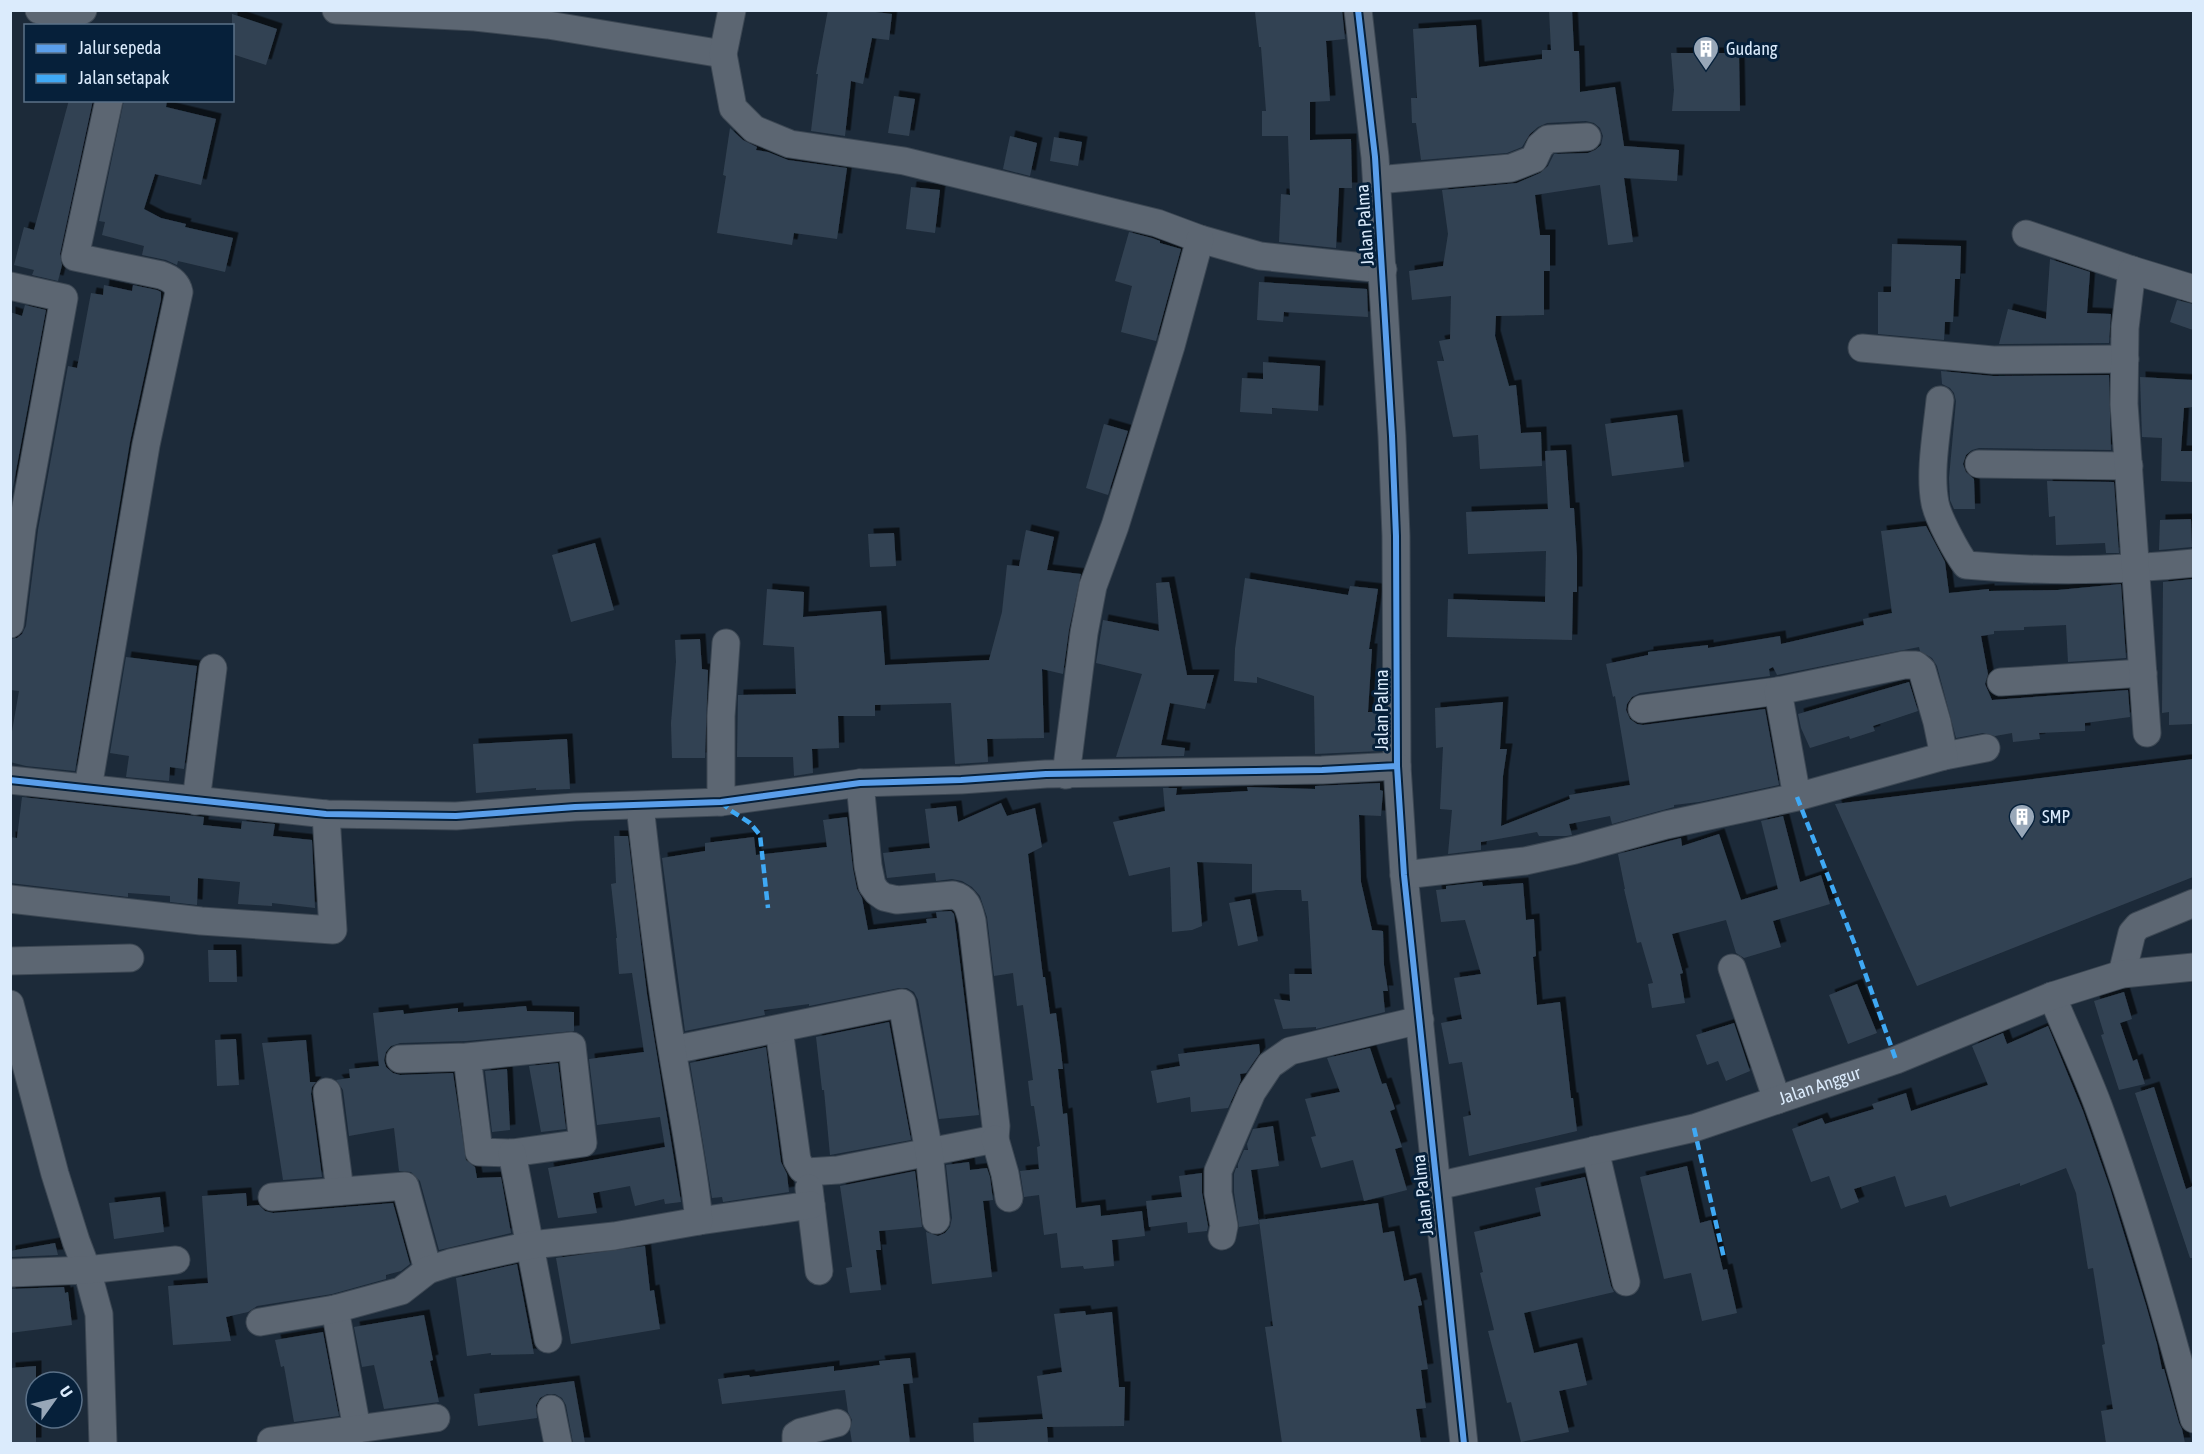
<svg xmlns="http://www.w3.org/2000/svg" width="2204" height="1454" font-family="'Asap Condensed',sans-serif">
<style>
.building{fill:#334252;filter:url(#shadow)}
.lines{fill:none;stroke-linecap:round;stroke-linejoin:round}
.minor-casing{stroke:#3c4753;stroke-width:29}
.minor{stroke:#5c6672;stroke-width:27}
.quiet{stroke:#3fa9f5;stroke-width:4.5;stroke-dasharray:9 4.5;stroke-linecap:butt}
.cycleway-casing{stroke:#06203a;stroke-width:10}
.cycleway{stroke:#5a9eea;stroke-width:6}
.labels{text-anchor:middle;stroke-width:6;stroke-linejoin:round;paint-order:stroke}
.poi-label{font-size:18px;fill:#dbebfc;stroke:#06203a;text-anchor:start}
.street-label{font-size:18px;fill:#dbebfc;stroke:#06203a}
</style>
<defs>
<filter id="shadow"><feDropShadow dx="5.5" dy="-5.5" stdDeviation="0" flood-color="#0009"/></filter>
</defs>
<rect width="100%" height="100%" fill="#1c2a39"/>
<path class="building" d="M828 10H859L892 14 889 40 872 38 863 84 851 81 845 136 811 131 818 74H816Z
M1268 10H1342L1345 39 1326 41 1330 101 1310 102V140L1351 139 1352 188H1339L1336 248 1279 242 1281 194 1290 195 1288 136H1262V111H1266L1261 47H1259L1255 12Z
M1549 10H1572L1574 51H1579L1580 92 1615 87 1624 146 1679 150 1677 181 1624 178 1633 242 1608 245 1600 185 1535 195 1540 235H1550V271H1544V315L1496 316 1495 336 1509 386 1516 385 1521 433 1541 432 1542 466 1480 469 1478 435 1453 437 1437 361H1444L1439 341 1450 339 1451 296 1412 300 1409 271 1443 266 1448 234 1442 190 1517 183 1540 173 1548 166 1554 154 1588 153 1595 150 1601 145 1603 136 1600 128 1594 123 1586 121 1547 123 1538 127 1530 134 1522 147 1507 153 1421 160 1416 123H1412L1411 98H1417L1413 29 1476 25 1479 67 1542 59V50H1551Z
M232 14 277 29 266 65 232 54Z
M1671 53H1739L1740 111H1672L1674 90Z
M894 96 915 99 909 136 888 133Z
M69 100H93L60 254 62 265 58 281 32 275 34 270 14 265 24 227 34 230Z
M124 100H167L166 107 216 119 201 185 155 174 144 209 161 218 186 224 185 227 233 238 225 272 178 261 177 265 166 260 142 255 144 246 102 235 105 222 99 221Z
M730 128 743 140 757 147 756 150 768 152 788 160 847 168 837 239 794 233 792 245 717 233 726 176 723 175Z
M1010 136 1037 143 1030 176 1003 169Z
M1054 137 1082 142 1078 166 1050 161Z
M911 187 940 190 935 233 906 229Z
M1129 232 1152 238 1160 241V243L1181 249 1156 341 1121 332 1132 286 1115 281Z
M1892 244 1961 246 1960 279H1955L1953 322H1945L1944 340 1878 334V292H1891Z
M2050 259 2090 272 2087 313 2111 314 2109 343 1999 344 2008 309 2046 319Z
M1259 282 1367 289 1368 317 1284 312 1283 322 1257 320Z
M104 285 132 291 133 285 157 290 161 292V299L130 442 75 771 26 766 10 762V743L19 691 10 690V639L17 638 22 634 26 626 38 530 68 366 77 368 91 293 103 295Z
M2177 300 2193 304V330L2170 322Z
M25 305 46 310 10 503V312L22 316Z
M1263 362 1320 366 1318 411 1272 408V414L1240 412 1242 378 1263 379Z
M1941 371 1993 376 2109 375 2111 450 1979 448 1972 450 1966 455 1963 464 1966 472 1974 479 1975 509H1954L1950 500 1949 478 1956 401 1954 393 1950 388 1942 384Z
M2140 377 2193 380V407L2184 408 2181 451H2193V482L2161 481 2162 438 2142 437Z
M1677 415 1684 467 1612 476 1605 424Z
M1104 424 1128 431 1108 495 1086 488Z
M1566 450 1570 508H1574L1577 557V592H1573L1572 640 1447 637 1448 599 1545 602 1546 551 1468 554 1466 512 1548 509 1545 451Z
M2047 481 2114 482 2119 553H2106L2105 543 2056 545 2055 516 2049 517Z
M2191 519 2192 547 2159 550 2160 520Z
M1926 526 1945 562 1949 593 1989 589V591L2058 590 2121 584 2126 658 2068 662 2066 625 2024 627V630L1994 631V634L1981 636 1988 674 1985 684 1992 700 2128 690 2130 717 2085 723V731L2039 733 2040 739 2013 742 2012 733 1995 736 1983 733 1956 738 1937 666 1932 658 1920 651 1919 647 1777 675 1773 667 1769 669 1770 676 1640 693 1632 697 1627 704 1626 710 1630 719 1637 724 1643 725 1765 709 1779 785 1699 802 1674 805V807L1612 824 1610 816 1569 824 1572 835 1566 836H1539L1537 832 1481 842V850L1448 854 1452 810 1440 809 1443 747 1436 748 1435 708 1503 702 1500 749H1507L1503 776 1501 826 1570 799 1569 795 1630 785 1615 696 1613 697 1606 664 1648 655V652L1708 645V648L1780 636 1781 644 1864 625 1863 619 1892 613 1881 531Z
M1026 530 1054 537 1047 570 1081 574 1069 630 1063 674 1042 669 1044 738 987 739 988 762 955 764 951 703 875 705V716H838L839 748 812 749 813 773 794 776 793 757H737L738 695 796 694 794 647 763 645 767 589 804 592 803 617 881 611 885 665 989 660 1002 612 1007 565 1019 566Z
M894 533 896 566 870 567 868 534Z
M595 543 614 610 571 622 552 555Z
M1245 578 1348 595 1350 586 1378 589 1369 649H1372L1368 712H1379L1380 751 1315 754 1314 696 1257 677V683L1234 681 1235 649Z
M2193 579V724L2169 725V712L2162 713 2163 582Z
M1169 582 1187 675H1214L1205 709 1170 703 1161 745 1185 748 1184 756 1116 757 1142 674 1096 663 1103 620 1159 631 1156 583Z
M700 639 702 669 708 670 705 758H672L671 723 676 662 675 640Z
M126 657 197 666 184 769 170 767 169 781 126 777 129 756 110 753Z
M1909 682 1918 711 1873 726 1875 731 1850 739 1849 736 1810 748 1801 728 1798 714Z
M567 739 570 789 536 790V788L476 793 473 744Z
M2193 759V877L1917 986 1835 804Z
M1380 783V790L1383 791 1381 816 1359 815 1361 882 1372 930 1383 931 1384 965 1388 991H1383L1385 1012 1316 1029V1027L1283 1029 1274 999 1290 1001 1289 974H1312L1308 901H1302L1301 890H1276L1252 893V864L1197 862 1202 926 1192 930 1172 932 1170 867 1129 876 1113 822 1165 811 1163 788H1177L1176 795 1248 791 1247 787 1315 789V786Z
M22 797 204 817 203 825 241 829 242 821 275 824 273 836 312 840 315 908 272 903V906L238 904 240 882 198 878 197 905 170 902V896L128 893V897L10 883V837L17 838Z
M1001 803 1007 816 1035 808 1042 847 1028 854 1043 977H1045L1050 1014 1056 1013 1060 1043 1063 1069H1058L1063 1114 1067 1113 1076 1208 1100 1205 1101 1216 1142 1211 1145 1236 1112 1240 1114 1266 1084 1269 1083 1266 1061 1268 1057 1233 1044 1235 1039 1195 1024 1197 1020 1171 1039 1169 1037 1147 1040 1146 1034 1106H1031L1028 1081 1033 1080 1023 1005 1017 1006 1013 973 994 976 987 917 980 896 972 887 962 881 952 879 936 881 935 873 887 878 883 853 930 848 925 809 956 806 958 822Z
M1783 816 1800 882 1821 875 1830 904 1773 921 1781 947 1744 958 1736 953 1726 920 1672 934 1683 973 1680 974 1685 1003 1652 1008 1648 984 1653 983 1641 942 1637 943 1624 889H1625L1618 854 1681 838 1682 846 1719 834 1741 900 1778 889 1761 821Z
M847 817 853 869 857 889 862 898 868 930 927 923 926 919 937 918 936 912 951 911 954 914 979 1115 939 1119 918 1000 914 992 907 988H899L809 1006V1004L764 1010 765 1015 685 1031 662 858 705 851V843L754 837 756 855 827 847 823 820Z
M614 836H628L647 994 681 1202 665 1204 664 1199 635 1206 630 1186 593 1193 597 1213 558 1218 548 1168 665 1147 660 1117 597 1125 589 1059 644 1052 632 973 619 974 616 938H617L611 884 616 883Z
M1482 882 1483 886 1523 883 1526 920 1534 919 1536 956 1533 957 1537 1005 1560 1002 1571 1098H1573L1577 1131 1469 1156 1463 1117 1471 1115 1462 1062 1449 1064 1441 1023 1462 1019 1454 978 1481 974 1465 920 1441 922 1436 890 1446 889V886Z
M1250 899 1258 941 1238 946 1229 903Z
M208 950H236L237 982H209Z
M1857 984 1877 1033 1848 1044 1829 995Z
M2124 992 2132 1019 2120 1023 2133 1061 2137 1059 2145 1084 2119 1090 2101 1035 2104 1034 2094 1001Z
M526 1006 527 1011 574 1012V1031L466 1041 400 1043 391 1046 386 1052 384 1060 386 1067 393 1073 400 1075 453 1073 466 1160 475 1167 477 1178 501 1177 511 1233 439 1250 420 1181 411 1172 399 1171 394 1128 349 1136 343 1090 336 1080 350 1078 349 1069 379 1066 373 1013 403 1010 404 1014 458 1008V1012Z
M889 1022 911 1140 830 1155 824 1090H822L816 1037Z
M1734 1023 1750 1071 1726 1081 1718 1061 1707 1065 1696 1035Z
M2048 1026 2083 1111 2110 1188 2146 1305 2157 1344 2162 1369H2164L2179 1423 2182 1429 2185 1443H2106L2101 1411 2113 1409 2102 1345 2105 1344 2093 1268 2088 1269 2076 1193 2066 1168 2020 1186V1183L1950 1207 1946 1195 1905 1207 1895 1176 1854 1189 1859 1202 1841 1209 1829 1176 1811 1182 1792 1129 1822 1118 1825 1124 1874 1109 1872 1104 1906 1093 1911 1111 1988 1085 1972 1046 2003 1033 2007 1044Z
M236 1039 239 1085 217 1086 215 1040Z
M306 1040 310 1082H316L312 1087 311 1094 322 1177 283 1180 262 1043Z
M1259 1044 1260 1053 1246 1073 1240 1074 1241 1080 1228 1108 1191 1112 1190 1097 1157 1103 1151 1071 1180 1066 1178 1054Z
M766 1047 781 1162 787 1174 789 1192 723 1202 722 1197 712 1198 690 1063Z
M1370 1048 1382 1084 1386 1083 1395 1109 1390 1111 1402 1147 1395 1149 1407 1190 1364 1201 1353 1160 1321 1168 1311 1137 1316 1136 1305 1099 1340 1092 1327 1058Z
M558 1063 566 1129 541 1132 529 1066Z
M507 1069 510 1130 492 1132 485 1071Z
M2154 1087 2186 1189 2193 1186V1258H2190L2135 1093Z
M1273 1126 1279 1166 1251 1170 1259 1224 1239 1227 1234 1192V1174L1236 1168H1238V1164L1244 1150H1248L1247 1144 1253 1129Z
M969 1162 970 1170 987 1168 990 1177 993 1200 983 1201 992 1277 932 1284 926 1232 938 1236 945 1233 950 1227 952 1218 946 1165Z
M1687 1166 1700 1223 1711 1220 1723 1270 1727 1269 1737 1313 1702 1321 1691 1273 1664 1279 1640 1177Z
M915 1171 922 1227 879 1231 881 1250H876L881 1290 850 1293 846 1268 852 1267 840 1186Z
M1202 1173V1193L1208 1226 1207 1231 1188 1233 1187 1222 1149 1227 1146 1201 1182 1197 1179 1176Z
M1585 1177 1611 1286 1614 1292 1524 1313 1534 1353 1577 1343 1587 1385 1559 1391 1569 1432 1521 1442 1511 1402 1507 1403 1488 1331 1494 1330 1480 1273 1483 1272 1474 1232 1541 1216 1535 1188Z
M246 1193 247 1206 259 1205 265 1211 273 1213 393 1203 410 1264 401 1271 386 1275V1279L332 1294 257 1306 248 1312 226 1317 231 1341 173 1345 168 1286 208 1283 202 1196Z
M160 1197 164 1232 114 1239 109 1203Z
M1378 1203 1383 1233 1394 1231 1404 1281 1416 1278 1422 1305 1418 1306 1428 1369 1421 1370 1426 1408 1416 1409 1421 1443H1282L1265 1327 1273 1326 1259 1220Z
M55 1243 58 1255 10 1257V1251Z
M645 1246 650 1291 654 1290 660 1329 571 1344 556 1258Z
M517 1264 534 1354 491 1355V1353L467 1356 456 1278Z
M64 1287 65 1293 68 1292 72 1325 10 1333V1289Z
M1085 1311 1086 1315 1112 1312 1119 1387H1125L1124 1426 1047 1427 1048 1443H974L973 1423 1043 1419 1037 1376 1062 1372 1054 1314Z
M424 1315 433 1360 430 1361 439 1402 384 1409 374 1365 362 1367 354 1327Z
M323 1332 339 1416 294 1422 284 1366 281 1367 275 1340Z
M910 1358 913 1383 903 1384 910 1443H852L850 1430 852 1420 848 1412 845 1390 722 1404 718 1379 749 1375 750 1377 834 1366V1371L880 1365 879 1361Z
M36 1366V1443H12L10 1368Z
M574 1381 585 1443H573L566 1405 562 1398 555 1394H547L540 1398 536 1405 537 1418 478 1426 474 1394Z"/>
<g class="lines">
<defs>
<g id="minor">
<path d="M39 10 68 17 83 10"/>
<path d="M336 10 475 17 548 25 723 54"/>
<path d="M732 10 723 54 733 108 754 129 790 144 904 161 1157 223 1200 239 1260 256 1383 269"/>
<path d="M1358 10 1375 157 1392 436 1396 536 1397 766 1404 875 1464 1444"/>
<path d="M1377 180 1511 168 1534 159 1540 146 1548 139 1587 137"/>
<path d="M2026 234 2132 270"/>
<path d="M10 286 64 298 22 528 10 624"/>
<path d="M1862 348 1993 360 2125 359"/>
<path d="M1940 400C1937 431 1929 472 1935 503 1938 518 1957 553 1966 565 2042 572 2118 571 2194 563"/>
<path d="M1979 464 2129 466"/>
<path d="M2001 682 2143 673"/>
<path d="M1642 709 1778 691"/>
<path d="M2147 733 2124 404 2125 328 2132 270 2194 289"/>
<path d="M1944 756 1986 748"/>
<path d="M1066 775 1084 633 1093 586 1115 526 1171 346 1200 239"/>
<path d="M10 780 326 814 456 816 575 807 721 802 860 783 961 780 1046 774 1322 770 1397 766"/>
<path d="M88 788 146 445 179 292C177 282 170 278 161 275L75 257 109 100"/>
<path d="M196 801 213 668"/>
<path d="M721 802V716L726 643"/>
<path d="M1404 875 1525 861 1575 850 1666 825 1797 797 1778 691 1904 665H1916L1922 670 1937 722 1944 756 1797 797"/>
<path d="M10 899 201 921 333 930 326 814"/>
<path d="M10 961 130 958"/>
<path d="M1732 968 1777 1100"/>
<path d="M2122 974 2132 933 2138 926 2194 903"/>
<path d="M2052 996C2067 1032 2084 1068 2098 1105 2136 1208 2166 1313 2194 1419"/>
<path d="M10 1004 55 1174 76 1241 87 1270 99 1314 103 1444"/>
<path d="M779 1029 797 1160 802 1169 807 1172 838 1170 995 1139 996 1126 972 921C969 909 967 898 953 895L897 900 884 897 877 892 872 885 868 866 860 783"/>
<path d="M673 1050 902 1003 929 1152 936 1220"/>
<path d="M400 1059 467 1057 572 1046 583 1143 512 1153 479 1152 467 1057"/>
<path d="M327 1092 340 1191"/>
<path d="M995 1139 1005 1174 1009 1198"/>
<path d="M1595 1150 1626 1282"/>
<path d="M512 1153 548 1339"/>
<path id="s1" d="M1437 1186 1694 1128 1896 1060 2052 996 2122 974 2194 967"/>
<path d="M809 1188 819 1271"/>
<path d="M272 1197 405 1186 428 1270"/>
<path d="M699 1221 811 1205"/>
<path d="M1222 1236 1224 1226 1218 1193V1171L1252 1092 1270 1065 1290 1051 1420 1020"/>
<path d="M10 1273 87 1270 176 1260"/>
<path d="M335 1309 357 1429"/>
<path d="M260 1322 335 1309 401 1291 428 1270 450 1263 531 1245 614 1236 699 1221C692 1153 677 1086 667 1018 656 948 648 877 640 806"/>
<path d="M551 1409 558 1444"/>
<path d="M271 1441 436 1418"/>
<path d="M796 1444V1435L801 1432 837 1423"/>
</g>
</defs>
<use href="#minor" class="minor-casing"/>
<use href="#minor" class="minor"/>
<path class="quiet" d="M1797 797 1855 945 1896 1060
M721 802 730 810 750 823 760 835 768 908
M1694 1128 1724 1258"/>
<defs>
<path id="cycleway" d="M1358 10 1375 157 1392 436 1396 536 1397 766 1404 875 1464 1444
M10 780 326 814 456 816 575 807 721 802 860 783 961 780 1046 774 1322 770 1397 766"/>
</defs>
<use href="#cycleway" class="cycleway-casing"/>
<use href="#cycleway" class="cycleway"/>
</g>
<defs>
<symbol id="building-pin" viewBox="-11 -11 22 30"><path d="M0 17L-7.5 6A9.5 9.5 0 1 1 7.5 6Z" fill="#98a7b8" stroke="#06203a"/><path d="M-4-6H4V6H1V3H-1V6H-4ZM-2.5-4.3h1.7v1.8h-1.7ZM.8-4.3h1.7v1.8H.8ZM-2.5-1h1.7V.8h-1.7ZM.8-1h1.7V.8H.8Z" fill="#fff"/></symbol>
</defs>
<g fill-rule="evenodd">
<use href="#building-pin" x="1691" y="34" width="30" height="40"/>
<use href="#building-pin" x="2007" y="802" width="30" height="40"/>
</g>
<g class="labels">
<g class="poi-label">
<text x="1726" y="55">Gudang</text>
<text x="2042" y="823">SMP</text>
</g>
<g class="street-label">
<text transform="translate(1365 225) rotate(-94)" y="6">Jalan Palma</text>
<text transform="translate(1382 710) rotate(-90)" y="6">Jalan Palma</text>
<text dy="6" stroke="none"><textPath href="#s1" startOffset="396">Jalan Anggur</textPath></text>
<text transform="translate(1423 1195) rotate(-96)" y="6">Jalan Palma</text>
</g>
</g>
<rect width="2204" height="1454" fill="none" stroke="#dbebfc" stroke-width="24"/>
<rect x="24" y="24" width="210" height="78" fill="#06203a" stroke="#5b7188" stroke-width="1.5"/>
<rect x="36" y="44" width="30" height="9" fill="#5a9eea" stroke="#5b7188" stroke-width="1.5"/>
<text x="78" y="54" font-size="18" fill="#dbebfc">Jalur sepeda</text>
<rect x="36" y="74" width="30" height="9" fill="#3fa9f5" stroke="#5b7188" stroke-width="1.5"/>
<text x="78" y="84" font-size="18" fill="#dbebfc">Jalan setapak</text>
<g transform="translate(54 1400) rotate(56)"><circle r="28" fill="#06203a" stroke="#5b7188" stroke-width="1.5"/>
<path d="M0-4.5L10 22L0 15L-10 22Z" fill="#98a7b8"/>
<text y="-9" font-size="16" font-weight="bold" text-anchor="middle" fill="#dbebfc">U</text>
</g>
</svg>
